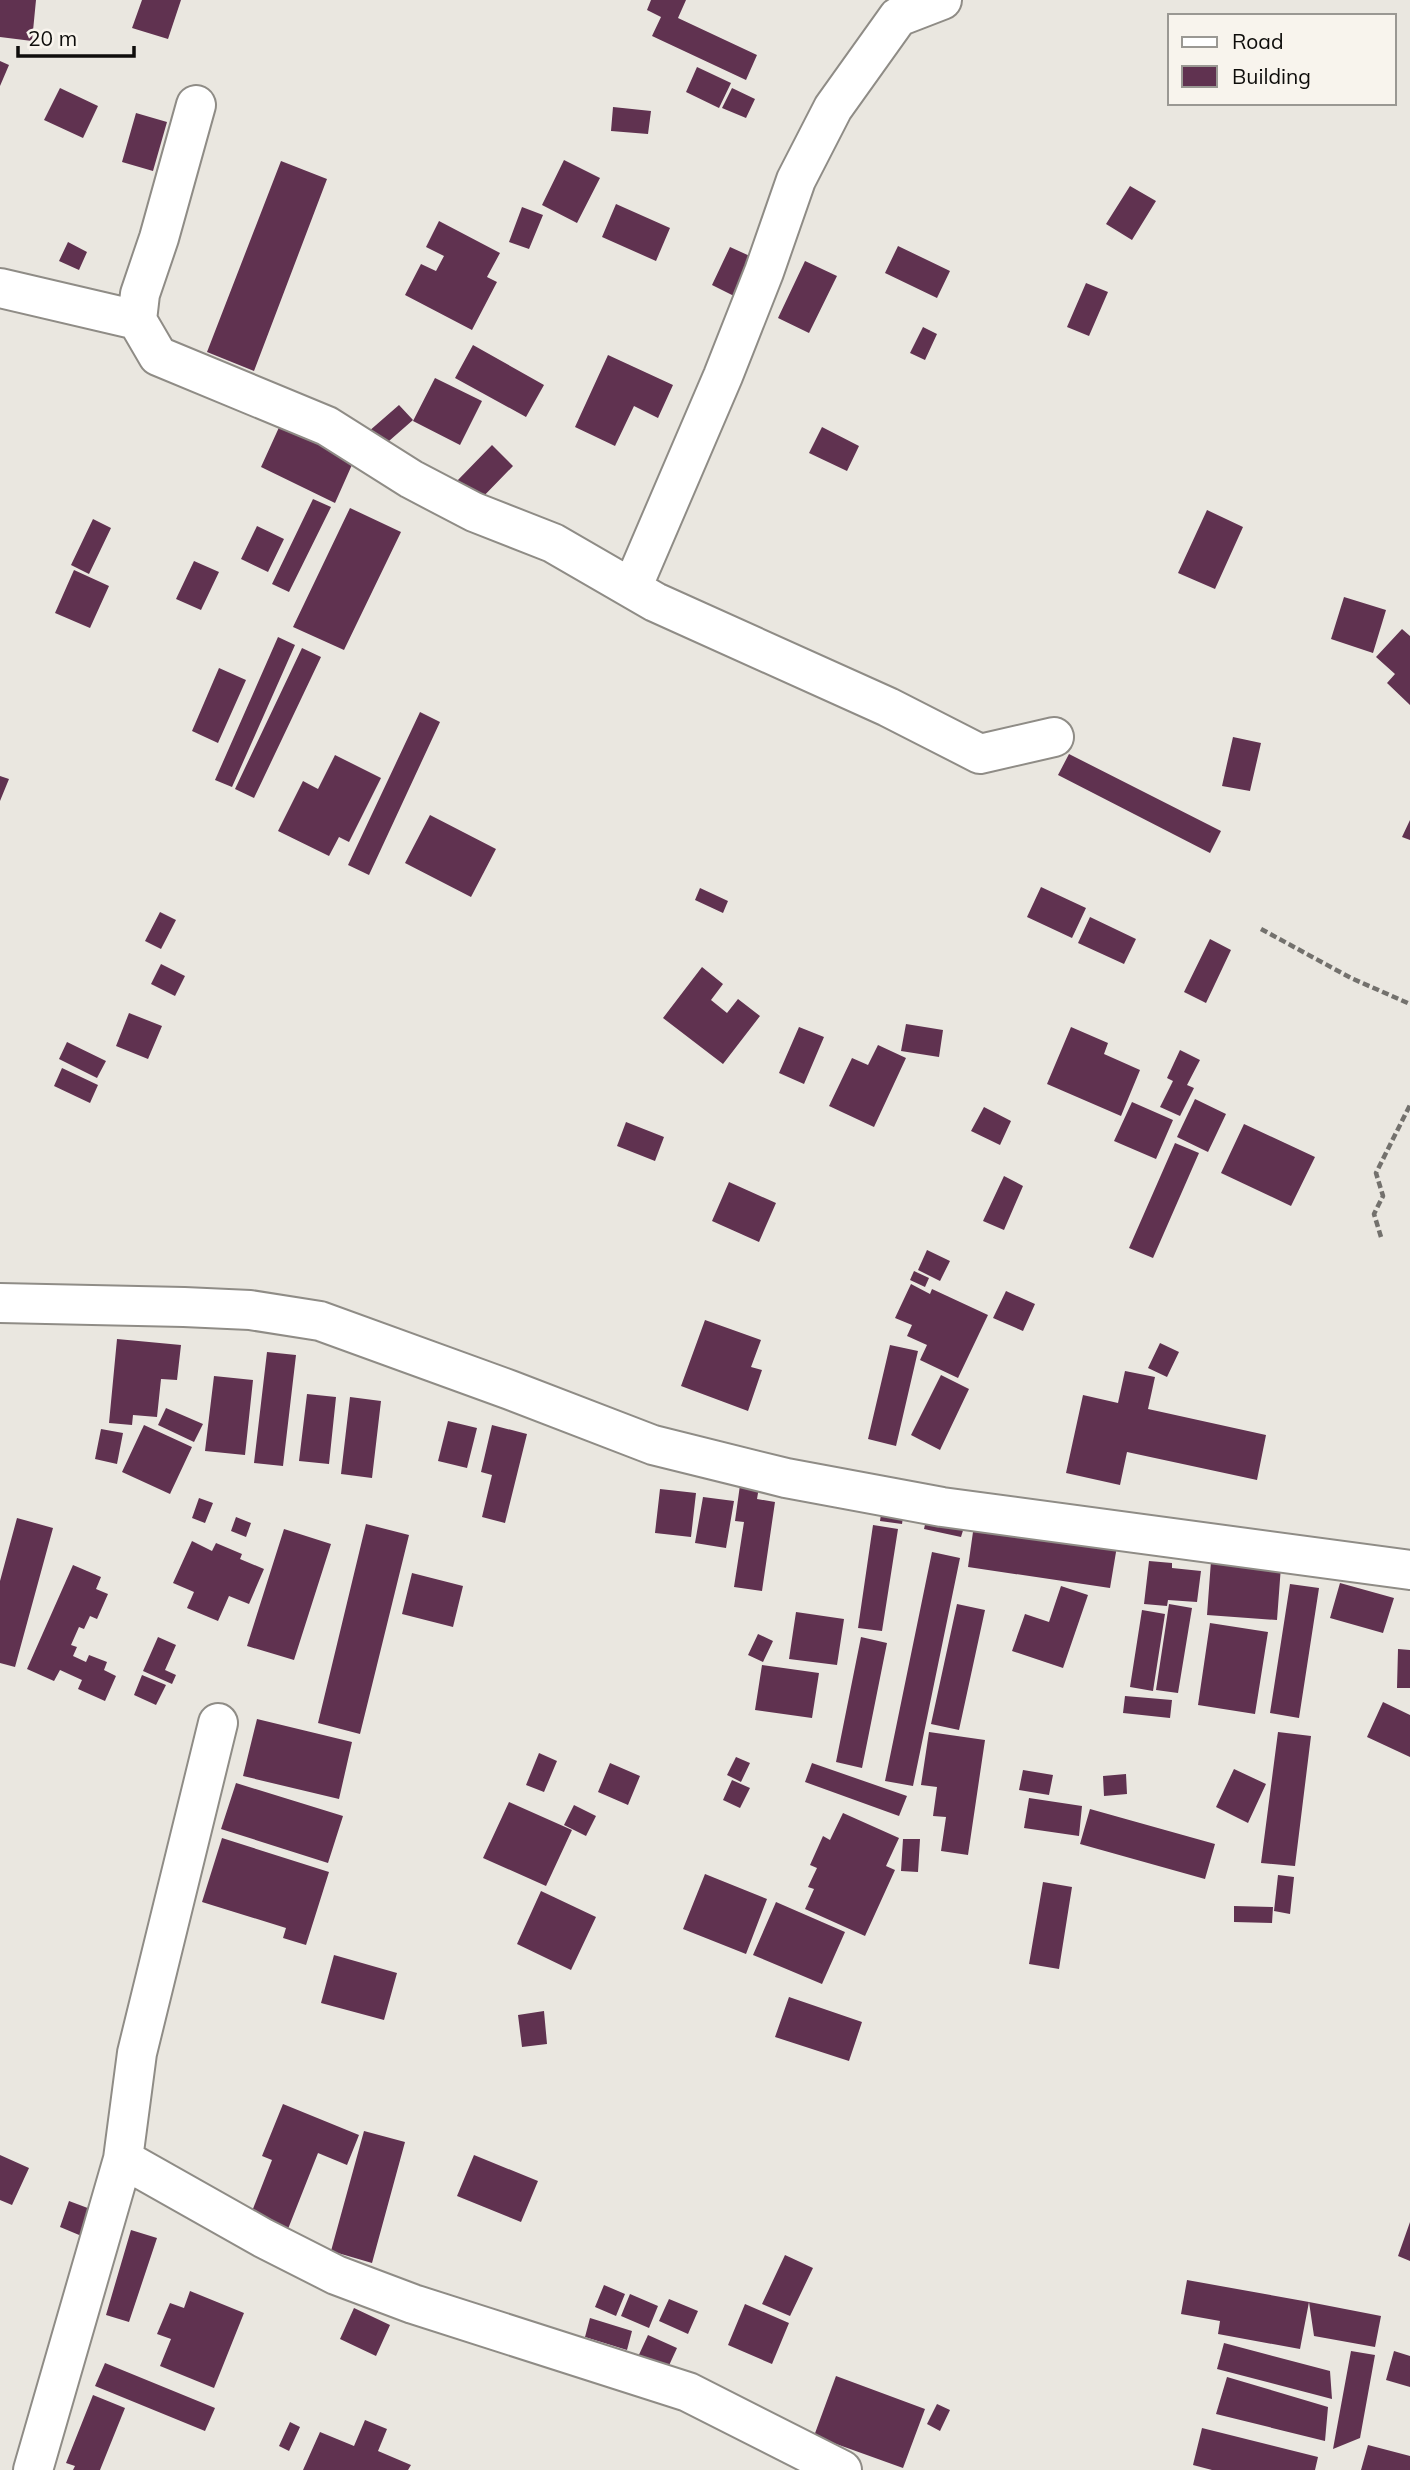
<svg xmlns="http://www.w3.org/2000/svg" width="1410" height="2470" font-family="Mulish,sans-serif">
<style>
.building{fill:#603250}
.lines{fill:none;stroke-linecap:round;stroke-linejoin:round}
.street-casing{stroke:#8f8c86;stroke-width:42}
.path{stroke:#73716d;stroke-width:4.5;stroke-dasharray:7 3.5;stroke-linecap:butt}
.street{stroke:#fff;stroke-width:38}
</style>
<rect width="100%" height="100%" fill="#eae7e0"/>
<path class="building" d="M0 0H36L32 41 0 37Z
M142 0H181L168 39 132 28Z
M651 0H686L678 18 757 55 746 80 652 36 661 17 647 10Z
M0 61 9 65 0 86Z
M697 67 731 83 719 108 686 92Z
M60 88 98 106 83 138 44 120Z
M732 88 755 99 746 118 722 108Z
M613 107 651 111 648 134 611 131Z
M136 113 167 122 153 171 122 162Z
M564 160 600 178 577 223 542 205Z
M281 161 327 179 254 371 207 352Z
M1130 186 1156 201 1132 240 1106 224Z
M616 204 670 228 656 261 602 237Z
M522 207 543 215 529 249 509 242Z
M439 221 500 253 487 277 497 282 472 330 405 295 421 264 436 271 444 256 426 247Z
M68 242 87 252 79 270 59 261Z
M898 246 950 271 937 298 885 273Z
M730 247 752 257 734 296 712 285Z
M805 261 837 276 809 333 778 318Z
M1086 283 1108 292 1089 336 1067 327Z
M923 327 937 334 925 360 910 353Z
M473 345 544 385 526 417 455 378Z
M608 355 673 385 658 418 634 406 615 446 575 427Z
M435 378 482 401 460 445 413 421Z
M399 405 413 420 381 448 368 432Z
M281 423 355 458 335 503 261 467Z
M822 427 859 446 847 471 809 453Z
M492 445 513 466 477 503 456 482Z
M313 499 331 507 289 592 272 584Z
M350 508 401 532 344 650 293 627Z
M1207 510 1243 527 1215 589 1178 573Z
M93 519 111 528 89 574 71 565Z
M257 526 284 539 268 572 241 559Z
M194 561 219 572 201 610 176 599Z
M74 570 109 586 90 628 55 613Z
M1344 597 1386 610 1373 653 1331 639Z
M1402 629 1410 636V705L1387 683 1395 674 1376 657Z
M278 637 295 645 232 787 215 780Z
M302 648 321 657 254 798 235 789Z
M219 668 246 680 218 743 192 731Z
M420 712 440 722 369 875 348 865Z
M1233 737 1261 743 1250 791 1222 786Z
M1069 754 1221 831 1210 853 1058 775Z
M335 755 381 778 349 842 339 837 329 856 278 831 303 781 318 789Z
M0 776 9 779 0 801Z
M430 815 496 849 471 897 405 863Z
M1410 820V840L1402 837Z
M1041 887 1086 908 1072 938 1027 917Z
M700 888 728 901 723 913 695 900Z
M160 912 176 920 161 949 145 941Z
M1090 917 1136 939 1124 964 1078 943Z
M1210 939 1231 950 1206 1003 1184 992Z
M161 964 185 976 175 996 151 984Z
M702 967 723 984 711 1000 727 1013 738 999 760 1016 723 1064 663 1018Z
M129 1013 162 1026 148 1059 116 1046Z
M906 1024 943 1030 939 1057 901 1051Z
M799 1027 824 1037 804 1084 779 1073Z
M1071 1027 1108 1043 1104 1054 1140 1070 1121 1116 1047 1084Z
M67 1042 106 1061 97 1078 59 1059Z
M878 1045 906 1058 874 1127 829 1106 852 1058 868 1065Z
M1180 1050 1200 1060 1187 1085 1194 1088 1180 1116 1160 1107 1173 1081 1167 1078Z
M62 1068 98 1085 90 1103 54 1086Z
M1195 1099 1226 1114 1208 1152 1177 1137Z
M1132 1102 1173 1120 1156 1159 1114 1141Z
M984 1107 1011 1121 1000 1145 971 1131Z
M626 1122 664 1137 655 1161 617 1146Z
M1244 1124 1315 1157 1291 1206 1221 1173Z
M1175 1143 1199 1153 1153 1258 1129 1248Z
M1004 1176 1023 1186 1004 1230 983 1221Z
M729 1182 776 1203 759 1242 712 1221Z
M927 1250 950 1261 940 1281 918 1270Z
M914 1271 929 1278 925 1287 910 1280Z
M911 1284 930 1294 932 1289 988 1315 958 1378 920 1360 927 1345 907 1336 912 1325 895 1318Z
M1006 1291 1035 1304 1023 1331 993 1318Z
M705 1320 761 1340 751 1367 762 1370 748 1411 681 1386Z
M117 1339 181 1345 177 1380 161 1379 157 1417 133 1415 132 1425 109 1423Z
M1160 1343 1179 1352 1167 1377 1148 1368Z
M890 1345 918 1351 896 1446 868 1439Z
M267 1352 296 1355 283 1466 254 1463Z
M1125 1371 1155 1377 1148 1409 1266 1435 1257 1480 1127 1452 1120 1485 1066 1473 1083 1395 1118 1403Z
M941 1375 969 1389 940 1450 911 1435Z
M214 1376 253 1380 245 1455 205 1451Z
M307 1394 336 1397 329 1464 299 1461Z
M350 1397 381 1401 372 1478 341 1474Z
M166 1408 203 1424 194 1442 158 1425Z
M448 1421 477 1428 467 1468 438 1461Z
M144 1425 192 1447 170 1494 122 1472Z
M492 1425 527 1434 505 1523 482 1517 492 1475 481 1472Z
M101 1429 123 1433 117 1464 95 1459Z
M740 1485 759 1487 757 1499 775 1502 762 1591 734 1587 744 1522 735 1521Z
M660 1489 696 1493 691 1537 655 1533Z
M703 1497 734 1501 726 1548 695 1543Z
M199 1498 213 1503 205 1523 192 1518Z
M883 1501 905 1504 902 1524 880 1521Z
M927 1516 965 1524 961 1537 924 1529Z
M236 1517 251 1523 246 1537 231 1531Z
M17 1518 53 1528 15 1667 0 1663V1581Z
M366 1524 409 1535 360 1734 318 1723Z
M873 1525 898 1529 882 1631 858 1628Z
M974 1525 1117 1546 1110 1588 968 1567Z
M284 1529 331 1544 294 1660 247 1646Z
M192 1541 212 1551 216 1543 242 1554 240 1559 264 1569 249 1604 229 1596 218 1621 187 1608 194 1592 173 1583Z
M932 1552 960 1558 913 1786 885 1781Z
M1149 1561 1172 1563V1568L1201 1571 1197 1602 1168 1600 1167 1606 1144 1604Z
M1211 1561 1281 1566 1277 1620 1207 1615Z
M73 1565 101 1577 96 1589 108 1594 97 1619 90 1616 84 1629 79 1627 71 1645 77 1647 73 1656 86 1662 89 1655 107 1662 104 1670 116 1676 105 1701 78 1689 82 1680 60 1670 54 1681 27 1669Z
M412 1573 463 1586 453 1627 402 1614Z
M1340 1583 1394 1598 1383 1633 1330 1618Z
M1290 1584 1319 1588 1299 1718 1270 1713Z
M1061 1586 1088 1595 1063 1668 1012 1651 1025 1614 1049 1622Z
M957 1604 985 1610 959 1730 931 1724Z
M1169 1604 1192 1608 1178 1693 1156 1690Z
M1142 1610 1165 1614 1153 1691 1130 1687Z
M796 1612 844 1619 837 1665 789 1659Z
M1210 1623 1268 1632 1255 1714 1198 1705Z
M758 1634 773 1641 763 1662 748 1655Z
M158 1637 176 1645 165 1670 176 1675 172 1684 143 1671Z
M861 1637 887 1643 862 1768 836 1762Z
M1398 1649 1410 1650V1688H1397Z
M762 1665 819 1673 812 1718 755 1710Z
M142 1675 166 1685 156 1705 134 1695Z
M1125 1696 1172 1700 1170 1718 1123 1713Z
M1383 1702 1410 1715V1757L1367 1737Z
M257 1719 352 1742 339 1799 243 1776Z
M929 1732 985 1740 968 1855 941 1851 946 1817 933 1816 937 1787 921 1785Z
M1278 1732 1311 1736 1295 1866 1261 1863Z
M539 1753 557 1761 544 1792 526 1785Z
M736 1757 750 1763 741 1782 727 1775Z
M610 1763 640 1776 628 1805 598 1792Z
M812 1763 907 1796 899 1816 805 1782Z
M1234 1769 1266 1784 1248 1823 1216 1807Z
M1023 1770 1053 1775 1049 1795 1019 1790Z
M1126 1774 1127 1794 1104 1796 1103 1776Z
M732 1780 750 1788 740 1808 723 1800Z
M236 1783 343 1816 328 1863 221 1829Z
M1029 1798 1082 1806 1079 1836 1024 1828Z
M509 1802 572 1830 546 1886 483 1858Z
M574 1805 596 1816 586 1836 564 1825Z
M1090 1809 1215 1844 1205 1879 1080 1844Z
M843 1813 899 1838 886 1866 895 1870 865 1936 805 1909 814 1889 808 1887 817 1868 810 1865 823 1836 830 1840Z
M222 1838 329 1872 306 1945 283 1938 286 1928 202 1902Z
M903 1839H920L918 1872 901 1871Z
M705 1874 767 1899 746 1954 683 1929Z
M1278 1875 1294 1877 1290 1914 1274 1911Z
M1043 1882 1072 1887 1059 1969 1029 1964Z
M541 1891 596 1917 571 1970 517 1944Z
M776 1902 845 1932 822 1984 753 1955Z
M1234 1906 1273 1907 1272 1923 1234 1922Z
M334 1955 397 1973 384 2020 321 2003Z
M789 1997 862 2022 849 2061 775 2037Z
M544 2011 547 2044 522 2047 518 2015Z
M283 2104 359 2135 347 2165 318 2153 286 2234 249 2219 272 2160 262 2156Z
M364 2131 405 2142 372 2263 331 2251Z
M0 2155 29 2168 12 2205 0 2200Z
M474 2155 538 2181 521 2222 457 2196Z
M69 2201 93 2210 84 2237 60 2227Z
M1410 2222V2261L1398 2256Z
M131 2230 157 2238 129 2322 106 2315Z
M785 2255 813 2268 790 2316 762 2304Z
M1187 2280 1309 2302 1300 2349 1218 2334 1220 2321 1181 2314Z
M604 2285 625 2294 616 2316 595 2307Z
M190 2291 244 2313 214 2388 160 2366 171 2339 157 2334 170 2303 184 2308Z
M630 2294 658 2306 649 2328 621 2316Z
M669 2299 698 2311 688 2334 659 2321Z
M1309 2302 1381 2316 1375 2347 1314 2336Z
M745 2304 789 2323 772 2364 728 2345Z
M354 2308 390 2325 376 2356 340 2339Z
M590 2318 632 2331 627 2350 585 2337Z
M648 2335 677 2348 666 2372 637 2359Z
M1224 2343 1330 2371 1332 2399 1217 2369Z
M1351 2351 1375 2355 1360 2438 1333 2449Z
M1394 2351 1410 2356V2387L1386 2380Z
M105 2363 215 2408 205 2431 95 2386Z
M836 2376 925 2409 903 2468 814 2436Z
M1227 2377 1328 2407 1325 2441 1216 2414Z
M93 2395 125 2408 100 2470H73L75 2466 66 2463Z
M937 2404 950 2410 940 2431 927 2424Z
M365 2420 387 2429 378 2451 411 2465 408 2470H303L320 2432 354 2446Z
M290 2422 300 2427 289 2451 279 2446Z
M1202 2428 1318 2457 1315 2470H1212L1193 2465Z
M1368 2445 1410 2456V2470H1361Z"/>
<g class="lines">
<defs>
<path id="street" d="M196 105 159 238 140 294 137 320 158 356 327 426 411 479 474 512 553 543 655 602 888 707 980 754 1054 737
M0 288 137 320
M632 588 723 376 764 272 796 180 833 108 898 17 942 0
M0 1303 184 1307 250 1310 320 1321 510 1390 653 1445 786 1478 942 1507 1410 1570
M123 2159 263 2238 336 2275 413 2304 688 2392 842 2470
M33 2470 123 2159 137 2053 218 1723"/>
</defs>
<use href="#street" class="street-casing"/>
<path class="path" d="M1261 929 1351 978 1410 1004
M1381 1237 1374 1214 1383 1196 1376 1173 1410 1105"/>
<use href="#street" class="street"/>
</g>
<rect x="1168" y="14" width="228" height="91" fill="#f8f4ed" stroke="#9a9893" stroke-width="2"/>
<rect x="1182" y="37" width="35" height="10" fill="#ffffff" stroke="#9a9893" stroke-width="2"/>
<text x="1232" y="49" font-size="21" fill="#0e0d0b">Road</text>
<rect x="1182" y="66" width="35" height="21" fill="#603250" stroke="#9a9893" stroke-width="2"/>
<text x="1232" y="84" font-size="21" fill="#0e0d0b">Building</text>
<path d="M18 46v10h116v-10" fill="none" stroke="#0e0d0b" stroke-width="3.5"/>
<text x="28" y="46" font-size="21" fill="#0e0d0b" stroke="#f8f4ed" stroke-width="5" paint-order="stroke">20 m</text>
</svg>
